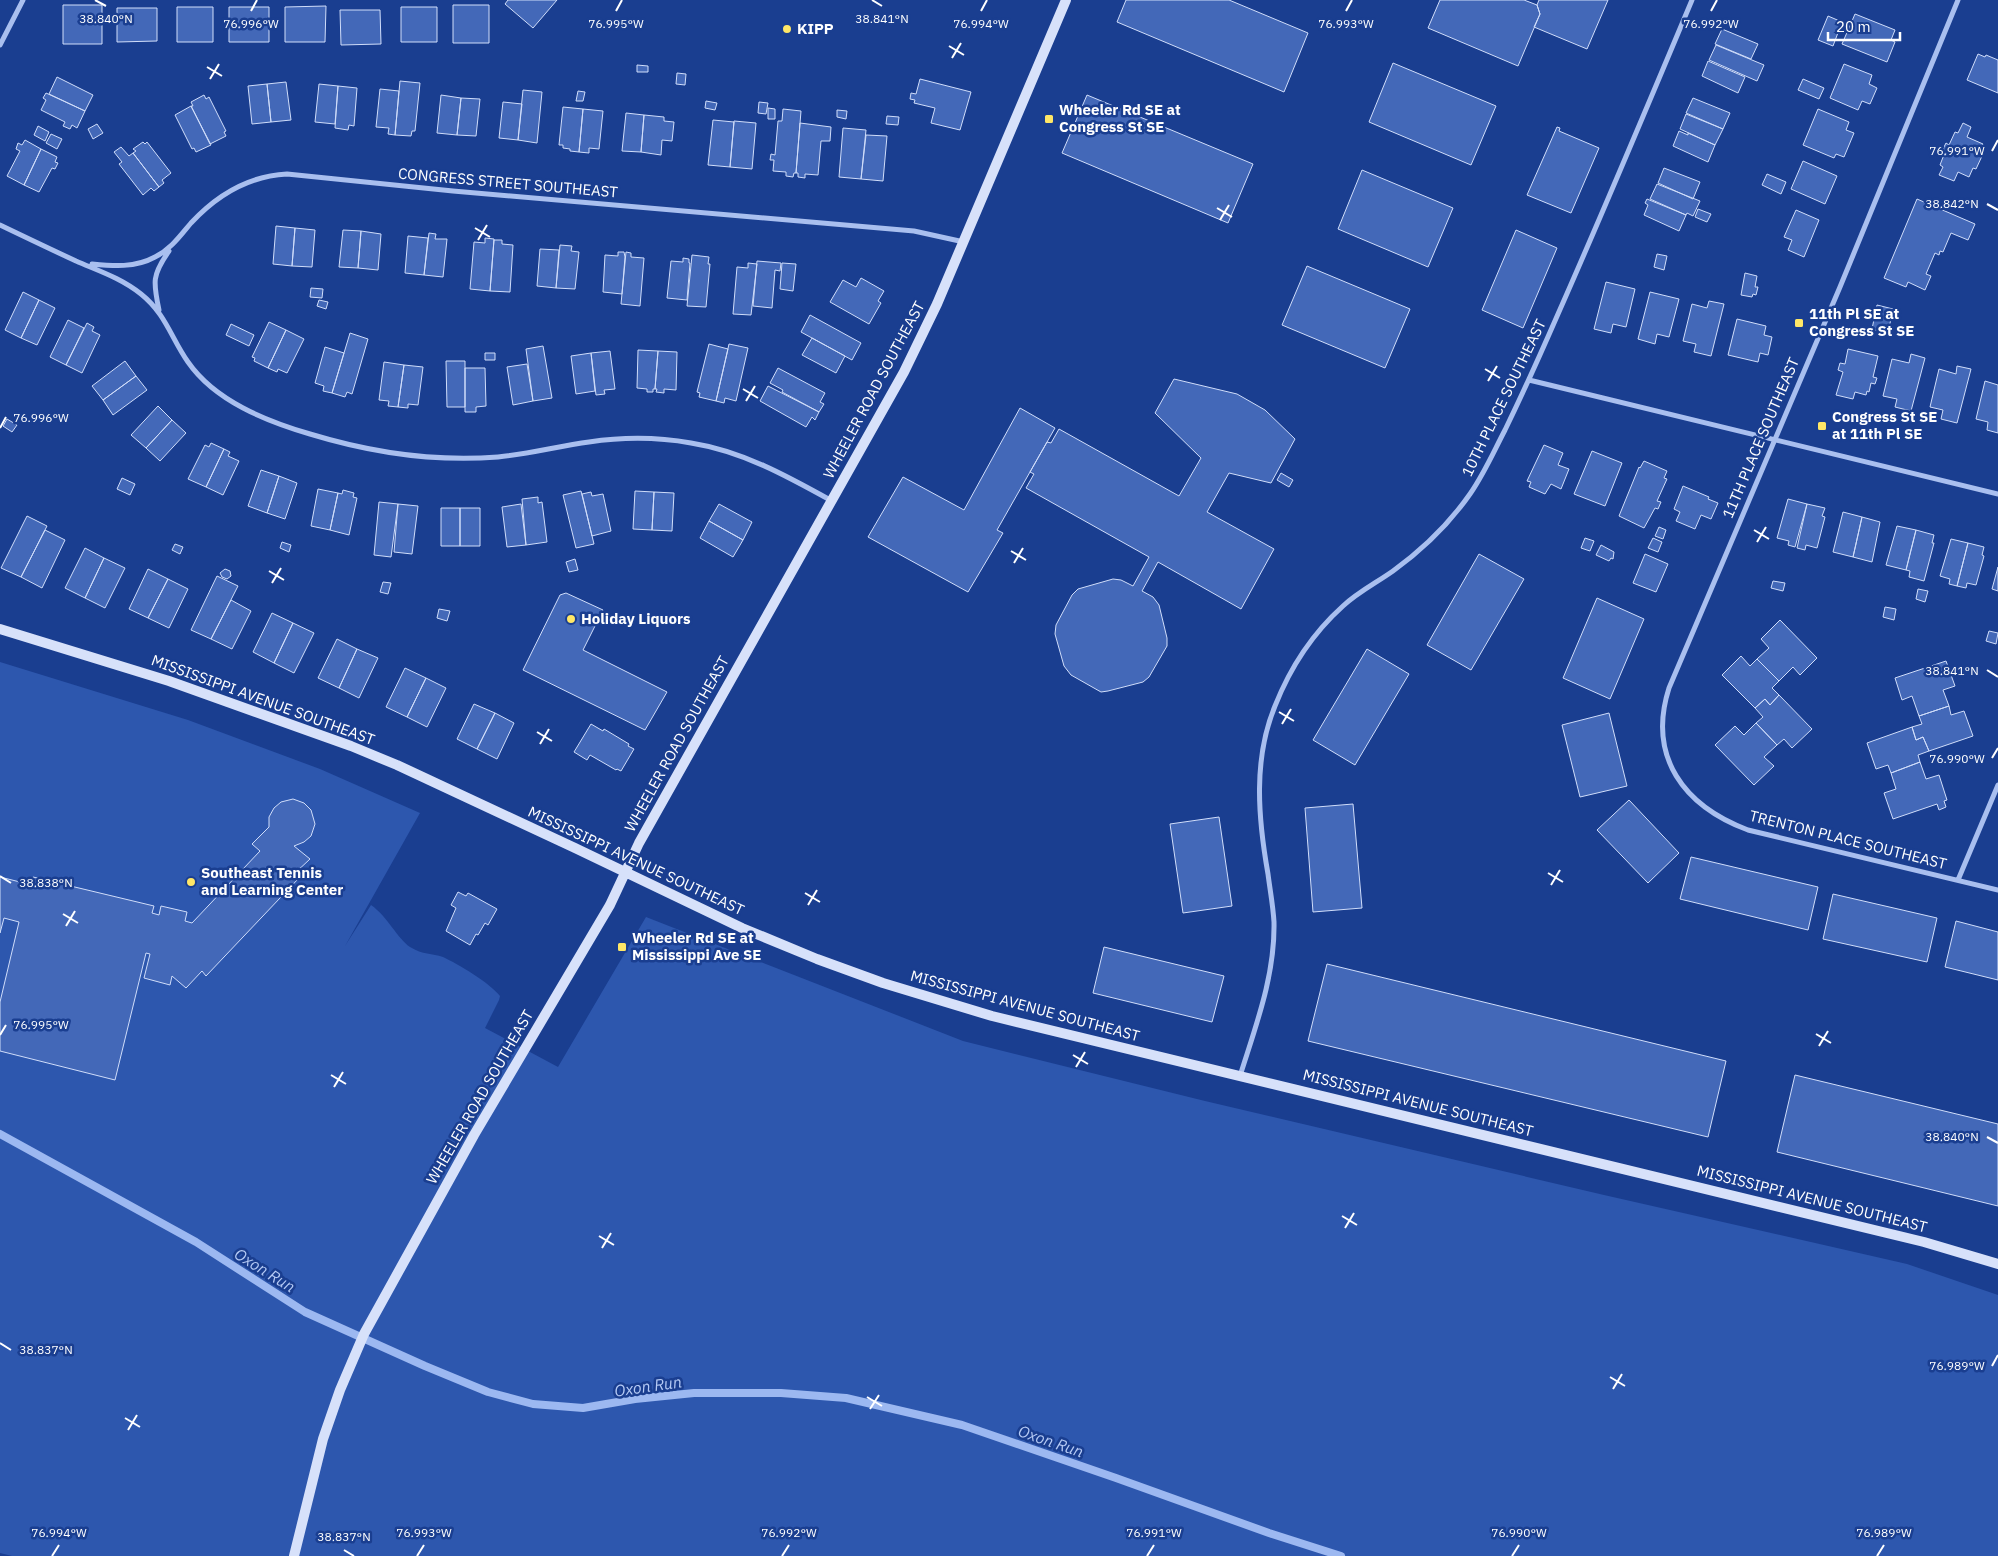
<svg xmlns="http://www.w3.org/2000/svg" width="1998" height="1556" font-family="'IBM Plex Sans',sans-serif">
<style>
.green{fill:#2d57ae}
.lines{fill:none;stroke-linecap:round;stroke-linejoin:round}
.stream{stroke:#9cb8f1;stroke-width:8}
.building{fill:#4368b8;stroke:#d0ddfa}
.street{stroke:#a9bfef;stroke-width:5}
.secondary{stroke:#d7e1fa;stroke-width:10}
.ticks{fill:none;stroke:#fff;stroke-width:2}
.poi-dot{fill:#ffe767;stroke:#1a3e90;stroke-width:2}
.labels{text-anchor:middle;stroke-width:5;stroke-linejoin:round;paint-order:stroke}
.poi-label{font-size:15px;font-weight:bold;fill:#fff;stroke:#1a3e90;text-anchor:start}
.street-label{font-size:15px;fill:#fff;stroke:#1a3e90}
.water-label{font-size:16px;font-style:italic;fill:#b5caf5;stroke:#1a3e90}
.ticks-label{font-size:12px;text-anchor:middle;fill:#fff;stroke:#1a3e90;stroke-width:5;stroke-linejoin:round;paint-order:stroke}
</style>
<rect width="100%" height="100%" fill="#1a3e90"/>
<path class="green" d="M0 662 188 720 320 769 420 813 345 946 371 905C388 917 397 938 410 947 423 955 432 953 443 957 458 964 490 983 500 996L499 1000 485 1028 558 1067 646 917 963 1041 1205 1101 1604 1195 1907 1264 1998 1295V1556H12L0 1553Z"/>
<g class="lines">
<path class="stream" d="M0 1134 196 1242 305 1312 425 1366 488 1392 533 1404 583 1408 635 1399 694 1393H781L846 1398 962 1425 1116 1478 1269 1533 1341 1556"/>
</g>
<path class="building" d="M508 0H557L533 28 505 4Z
M1126 0H1229L1308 33 1284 92 1117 22Z
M1440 0H1524L1537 5 1540 14 1518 66 1428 28Z
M1539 0H1608L1587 49 1534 27 1540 14 1537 5Z
M63 5H102V44H63Z
M453 5H489V43H453Z
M326 6 325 42H285V7Z
M177 7H213V42H177Z
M229 7H269V42H229Z
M401 7H437V42H401Z
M117 8H157V41L117 42Z
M340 10H380L381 44 341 45Z
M1855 14 1895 30 1891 40 1895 42 1887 62 1842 44Z
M1828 16 1842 22 1833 46 1818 40Z
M1722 29 1758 44 1751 59 1715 44Z
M1716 45 1764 65 1757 81 1709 60Z
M1978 54 1985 57 1986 55 1998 60V93L1967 80Z
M1708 61 1745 77 1738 93 1702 76Z
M1393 63 1496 106 1471 165 1369 122Z
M1844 64 1872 75 1869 84 1877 88 1870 104 1862 101 1858 110 1830 98Z
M637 65 648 66V72H637Z
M677 73 686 74 685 85 676 84Z
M57 77 93 95 85 111 49 94Z
M920 79 971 92 960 130 931 123 935 108 914 103 915 100 910 99 911 93 916 94Z
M1803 79 1824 88 1819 99 1798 90Z
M400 81 420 83 415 131H412L411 136 395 135Z
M286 82 291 120 271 122 267 84Z
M267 84 271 122 252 124 248 86Z
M319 84 338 86 335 124 315 122Z
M338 86 357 88 354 126 349 125 348 130 335 128Z
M380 89 399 91 395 135 388 134 389 128 376 127Z
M523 90 542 92 537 143 518 140Z
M578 91 585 92 583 101H576Z
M46 93 85 111 77 128 72 125 70 129 63 126 65 122 41 110 46 100 43 98Z
M204 95 206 99 209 97 226 131 224 132 226 136 210 144 191 106H193L191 102Z
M441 95 461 98 457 135 437 133Z
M1087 95 1253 164 1228 223 1062 153Z
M461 98 480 99 476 136 457 135Z
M1693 98 1730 113 1723 129 1686 113Z
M706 101 717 103 715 110 705 108Z
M503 102 522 104 518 140 499 138Z
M759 102 768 103 766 114 758 113Z
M191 106 211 145 196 152 194 148 192 149 175 115Z
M563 107 583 109 579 152 570 151V149L563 148V145H559Z
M768 108 775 109V119H768Z
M583 109 603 111 599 149 589 148V153L579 152Z
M783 109 801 111 796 173H794L793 177 786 176V172L773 171 774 160H770L771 154 775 155 778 121H782Z
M1818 109 1849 122 1846 130 1854 133 1844 157 1836 154 1834 158 1803 145Z
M837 110 847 111 846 119 837 117Z
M626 113 644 115 641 152 622 151Z
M1686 114 1723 129 1715 145 1680 129Z
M644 115 664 117V121L674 122 672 141 662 140 661 155 641 152Z
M887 116 899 117 898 125 886 124Z
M713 120 734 122 730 167 708 165Z
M734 121 756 123 752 169 730 167Z
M800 123 831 127 830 141H821L818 175 805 174V178L798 177V173H796Z
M1963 123 1971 127 1967 137 1983 144 1978 154 1982 156 1976 169 1973 168 1969 177 1958 172 1954 181 1939 175 1943 167 1940 165 1945 152 1942 151 1946 143 1949 145 1955 132 1958 133Z
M97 124 103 133 93 139 88 129Z
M38 126 49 132 45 141 34 135Z
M1557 127 1560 128 1559 131 1599 148 1571 213 1527 195Z
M843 128 866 130 861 179 839 177Z
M1679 131 1688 135V133L1715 145 1708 162 1673 146Z
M51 134 62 139 57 149 46 143Z
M866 135 887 136 883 181 861 179Z
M25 140 41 149 24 185 7 176 20 151 16 149 18 143 22 145Z
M143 142 145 144 147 142 171 173 162 180 164 183 159 187 133 153 136 151 133 149Z
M121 147 129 156 133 153 159 187 154 191 151 188 143 195 119 164 122 162 114 152Z
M41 149 57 157 55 162 58 163 55 169 52 168 39 192 24 185Z
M1803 161 1837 176 1825 204 1791 189Z
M1664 168 1700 182 1693 199 1658 183Z
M1362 170 1453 208 1428 267 1338 229Z
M1767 174 1786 182 1781 194 1762 185Z
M1657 184 1700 201 1693 216 1687 213 1686 215 1650 199Z
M1647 199 1686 215 1679 231 1644 215 1648 205 1645 203Z
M1917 199 1975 224 1968 240 1951 233 1943 252 1940 251 1939 255 1935 253 1926 274 1931 276 1925 290 1908 282 1906 287 1884 278Z
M1698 209 1711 214 1707 222 1695 217Z
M1796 210 1819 220 1804 257 1788 250 1792 240 1784 237Z
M276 226 295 228 292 266 273 264Z
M295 228 315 230 312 267 292 266Z
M343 230 361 231 358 268 339 267Z
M1516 230 1557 248 1523 328 1482 310Z
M361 231 381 234 378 270 358 268Z
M429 233 436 234 435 239H447L443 277 424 275Z
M408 236 428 238 424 275 405 273Z
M485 238 494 239 490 291 470 289 474 242 485 243Z
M494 240H502V244L513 245 510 292 490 291Z
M560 245 572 246 571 251 579 252 575 289 556 288Z
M540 249 559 250 556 288 537 286Z
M618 252H624L625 257 622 294 603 292 605 255 618 256Z
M626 252 631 253V257L644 258 640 306 621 304Z
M1657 254 1667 256 1664 270 1654 267Z
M692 255 709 257 708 264H710L706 307 687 306Z
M683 258 689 259V263H690L687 300 667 298 671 261 683 262Z
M757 261 781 263 780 271 775 270 772 308 753 306Z
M748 263 757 264 751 315 733 314 737 267 748 268Z
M782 263 796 264 793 291 780 289Z
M1307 266 1410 309 1385 368 1282 325Z
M1745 273 1757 276 1755 287H1758L1756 295 1753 294 1752 297 1741 295Z
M861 278 884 291 878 301 881 303 869 324 830 302 843 280 856 287Z
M1606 282 1635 289 1626 327 1613 324 1611 333 1594 329Z
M311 288 323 289 322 298 310 297Z
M23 292 39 300 21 338 5 330Z
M1650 292 1679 299 1669 337 1657 334 1655 344 1638 339Z
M39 300 55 308 37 345 21 338Z
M319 300 328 302 326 309 317 306Z
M1709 301 1724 304 1711 356 1694 352 1696 344 1683 341 1692 304 1707 308Z
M1877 305 1893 309 1888 333 1872 329Z
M810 315 861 343 852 360 801 332Z
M1737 319 1766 326 1764 335 1772 337 1768 355 1760 353 1758 362 1728 355Z
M68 320 84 328 66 365 50 357Z
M269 322 286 330 268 368 254 361 255 358 252 357Z
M87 323 94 327 92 331 100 335 82 373 66 365Z
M231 324 254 335 249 346 226 335Z
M286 330 304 339 287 373 278 369 277 372 268 368Z
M350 333 368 339 352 394 347 392 345 397 332 393Z
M812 338 845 356 836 373 802 355Z
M709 344 728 349 716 401 699 397 700 393 697 392Z
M729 344 748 348 736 401 725 398 724 403 716 401Z
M543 346 552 398 533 401 526 349Z
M325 347 344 353 332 393 323 391 324 386 315 383Z
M1848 349 1878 356 1873 377 1877 378 1875 384 1871 383 1869 392 1867 391 1866 395 1855 392 1853 399 1836 395 1843 372 1838 370 1840 363 1845 364Z
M638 350 658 351 655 389H653V392H647V389L637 388Z
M610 351 615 389 604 390 605 394 596 395 591 353Z
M658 351 677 352 676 390 664 389V393L656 392 657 389H655Z
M485 353H495V360H485Z
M591 353 595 391 576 394 571 356Z
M1911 354 1925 358 1911 411 1895 407 1897 399 1883 396 1892 359 1909 363Z
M125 361 136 376 103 400 92 386Z
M446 361H465V407H447Z
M384 362 404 365 398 407 388 406 389 401 379 400Z
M527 364 533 401 513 405 507 367Z
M404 365 423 367 418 405 408 404V408L398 407Z
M1957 366 1971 369 1957 423 1941 419 1943 410 1930 407 1939 369 1956 374Z
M465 368H485L486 406 476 407V412H465Z
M778 368 825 393 820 402 824 404 819 412 782 392 783 390 770 383Z
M136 376 147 390 113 415 103 400Z
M1174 379 1237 394 1265 410 1295 439 1271 483 1229 473 1207 512 1274 549 1241 609 1158 562 1142 591 1153 597 1159 605 1167 638V646L1149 677 1143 682 1108 691 1101 692 1071 675 1064 666 1055 634 1056 625 1072 595 1078 589 1113 579 1121 580 1133 586 1149 557 1026 488 1034 474 1030 472 1047 442 1051 443 1059 429 1179 496 1201 458 1155 413Z
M1985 381 1998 385V433L1987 430 1988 422 1976 419Z
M768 386 819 412 815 420 812 417 806 427 760 401Z
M158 406 172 420 146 448 131 435Z
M1020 408 1055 428 997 530 1003 533 968 592 868 537 903 477 964 510Z
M7 419 17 425 12 432 3 426Z
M172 420 186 433 160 461 146 448Z
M211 443 224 449 206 487 188 479 205 445 209 447Z
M1544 445 1563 453 1558 465 1569 469 1561 489 1551 484 1545 494 1529 487 1531 482 1527 481Z
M224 449 230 452 228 456 239 461 223 495 206 487Z
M1592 451 1622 463 1605 506 1574 494Z
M1644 461 1667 471 1664 478 1667 479 1657 501 1661 502 1658 509 1655 508 1644 528 1619 516 1639 467 1640 468Z
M261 470 279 476 267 513 248 506Z
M1281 473 1293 480 1289 487 1277 480Z
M279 476 297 483 285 519 267 513Z
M122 478 135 484 130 495 117 489Z
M1683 486 1709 497 1708 499 1718 503 1711 519 1701 515 1695 529 1676 521 1680 512 1674 509Z
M318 489 338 493 330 530 311 526Z
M343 490 354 493 353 497 357 498 349 535 330 530 338 493 342 494Z
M581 491 594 544 576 548 563 495Z
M635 491 654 492 652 530 633 529Z
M591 492 592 496 603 494 611 531 592 536 582 494Z
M654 492 674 493 672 531 652 530Z
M538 497V503L542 502 547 542 526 545 522 499Z
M1788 499 1807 504 1795 547 1788 545 1789 541 1777 538Z
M379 502 398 504 391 557 374 555Z
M398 504 418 506 412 554 394 552Z
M521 504 526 545 507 547 502 507Z
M719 504 752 522 743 540 709 521Z
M1807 504 1825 508 1822 516 1825 517 1817 548 1806 545 1805 550 1797 548Z
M441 508H460V546H441Z
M460 508H480V546H460Z
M1843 512 1862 517 1853 557 1833 552Z
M27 516 47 526 21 577 1 568Z
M1862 517 1880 522 1872 562 1853 557Z
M709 521 743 540 733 557 700 538Z
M1897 526 1916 530 1906 570 1886 565Z
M1659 527 1666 530 1663 539 1655 536Z
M45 530 65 540 42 588 21 577Z
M1916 530 1934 535 1932 543H1934L1924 581 1909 577 1910 571 1906 570Z
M1585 538 1594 541 1590 551 1581 548Z
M1653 538 1662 542 1658 552 1648 548Z
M1951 539 1968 543 1957 586 1949 584 1950 579 1940 576Z
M282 542 291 545 289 552 280 548Z
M1968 543 1984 547 1982 555 1984 556 1976 585 1967 583 1966 588 1957 586Z
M175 544 183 547 180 554 172 550Z
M1601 545 1614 552 1613 559 1611 558 1609 561 1596 555Z
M85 548 104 558 85 598 65 588Z
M1479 554 1524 579 1471 670 1427 645Z
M1645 554 1668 564 1656 592 1633 583Z
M104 558 125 568 105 608 85 598Z
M575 559 578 570 569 572 566 562Z
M1998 567V591L1992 589Z
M148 569 168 579 148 618 129 609Z
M225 569 230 571 231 576 227 579 222 577 220 573Z
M217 576 238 586 211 639 191 630Z
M168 579 188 589 169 628 148 618Z
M1773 581 1785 583 1783 591 1771 588Z
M383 582 391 583 388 594 380 592Z
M1918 589 1928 591 1925 602 1916 599Z
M566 593 603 610 583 650 667 692 645 730 523 670 560 595Z
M1597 598 1644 619 1610 699 1563 678Z
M231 600 251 611 232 649 211 639Z
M1885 607 1896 609 1894 620 1883 617Z
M439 609 450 611 447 621 437 618Z
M272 613 293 623 274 663 253 652Z
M1780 620 1817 658 1800 675 1793 667 1779 681 1757 659 1769 648 1761 639Z
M293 623 314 633 294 673 274 663Z
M1989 631 1998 633 1996 644 1986 641Z
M337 639 357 649 339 688 318 678Z
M357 649 378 658 359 698 339 688Z
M1367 649 1409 674 1355 765 1313 740Z
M1741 656 1750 666 1757 659 1779 681 1772 688 1779 695 1770 705 1765 699 1755 708 1722 675Z
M1946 661 1955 686 1943 690 1949 706 1919 716 1912 696 1902 700 1895 678Z
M405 668 426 678 407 717 386 707Z
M426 678 446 688 427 727 407 717Z
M1779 695 1812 729 1792 748 1784 739 1777 745 1756 723 1763 717 1755 708 1765 699 1770 705Z
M474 704 495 713 477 749 457 739Z
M1949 706 1951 715 1964 711 1973 736 1929 751 1923 737 1916 740 1912 727 1922 724 1919 716Z
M495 713 514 723 497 759 477 749Z
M1609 713 1627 786 1580 797 1562 725Z
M1756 723 1777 745 1764 757 1774 766 1754 785 1715 745 1735 726 1744 735Z
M591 724 603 731 604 729 629 744 628 746 634 749 621 771 617 769 616 770 590 755 587 760 574 752Z
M1912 727 1916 740 1923 737 1929 751 1918 755 1920 762 1891 773 1888 765 1876 769 1867 743Z
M1920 762 1926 779 1939 775 1947 800 1944 801 1946 807 1939 810 1937 804 1893 819 1884 793 1896 789 1891 773Z
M293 799 304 803 311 810 315 824 311 836 304 842 294 846 310 859 294 874 299 878 206 976 202 971 186 988 172 976 170 985 144 978 150 954 146 953 115 1080 0 1051V1002L19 922 4 918 0 933V877L32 885 33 877 154 906 152 913 159 915 161 906 187 912 185 921 192 923 260 851 252 844 269 827V817L274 808 281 802Z
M1629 800 1679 853 1648 883 1597 830Z
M1353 804 1362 908 1313 912 1305 808Z
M1219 817 1232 906 1183 913 1170 824Z
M1691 857 1818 887 1808 930 1680 899Z
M458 892 466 896 468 893 497 909 488 925 485 923 478 935 476 934 470 945 446 931 456 908 451 905Z
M1833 894 1937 918 1927 962 1823 939Z
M1956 921 1998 932V980L1945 967Z
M1104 947 1224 976 1212 1022 1093 993Z
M1327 964 1726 1061 1708 1137 1308 1041Z
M1795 1075 1998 1124V1206L1777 1152Z"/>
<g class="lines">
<path class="street" d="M1958 0 1840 287 1669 688C1647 757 1684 806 1748 830L1998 890
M0 45 23 0
M0 225C25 237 50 249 76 261 99 271 121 278 141 294 166 314 171 338 188 362 215 401 266 421 310 434 369 452 435 462 498 457 529 454 559 446 589 442 623 437 657 437 691 443 742 451 787 476 832 501
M92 264C113 266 135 268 155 257 171 249 180 236 191 223 217 195 248 176 287 174L453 191 914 231 964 242
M159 310C153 282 152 275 169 251
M1529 380 1998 494
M1958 880 1998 785
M1240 1076C1256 1025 1275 976 1274 922 1273 905 1270 890 1268 874 1258 818 1253 759 1275 706 1290 668 1313 633 1343 606 1358 592 1376 583 1393 571 1422 550 1449 524 1470 494 1484 474 1494 451 1505 430 1524 391 1541 353 1558 314 1604 210 1648 105 1692 0"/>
<path class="secondary" d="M0 629 169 681 351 746 397 765 575 848 742 928 817 959 883 983 992 1016 1924 1242 1998 1264
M294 1556 323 1439 340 1390 364 1334 474 1135 610 905 639 843 904 372 937 304 1066 0"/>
</g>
<path class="ticks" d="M95 0 106 6M872 0 882 6M251 11 257 0M616 11 622 0M981 11 987 0M1346 11 1352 0M1711 11 1717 0M949 46 964 55M952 58 961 43M207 67 222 76M210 79 219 64M1992 151 1998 140M1987 204 1998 210M1217 208 1232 217M1220 220 1229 205M475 228 490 237M478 240 487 225M1485 369 1500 378M1488 381 1497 366M743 389 758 398M746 401 755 386M0 428 6 417M1754 530 1769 539M1757 542 1766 527M1011 551 1026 560M1014 563 1023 548M269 571 284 580M272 583 281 568M1987 670 1998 677M1279 712 1294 721M1282 724 1291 709M537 732 552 741M540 744 549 729M1992 758 1998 748M1548 873 1563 882M0 876 11 883M1551 885 1560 870M805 893 820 902M808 905 817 890M63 914 78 923M66 926 75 911M1816 1034 1831 1043M0 1035 6 1025M1819 1046 1828 1031M1073 1055 1088 1064M1076 1067 1085 1052M331 1075 346 1084M334 1087 343 1072M1987 1137 1998 1143M1342 1216 1357 1225M1345 1228 1354 1213M599 1236 614 1245M602 1248 611 1233M0 1343 11 1350M1992 1366 1998 1355M1610 1377 1625 1386M1613 1389 1622 1374M867 1397 882 1406M870 1409 879 1395M125 1418 140 1427M128 1430 137 1415M344 1550 354 1556M52 1556 59 1545M417 1556 424 1545M782 1556 789 1545M1147 1556 1154 1545M1512 1556 1519 1545M1877 1556 1884 1545"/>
<g class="poi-dot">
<circle cx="787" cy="29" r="5"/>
<rect x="1044" y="114" width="10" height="10" rx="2.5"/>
<rect x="1794" y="318" width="10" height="10" rx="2.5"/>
<rect x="1817" y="421" width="10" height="10" rx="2.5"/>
<circle cx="571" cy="619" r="5"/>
<circle cx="191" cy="882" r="5"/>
<rect x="617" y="942" width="10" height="10" rx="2.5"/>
</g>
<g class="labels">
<g class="poi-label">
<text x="797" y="34">KIPP</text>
<text x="1059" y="115">Wheeler Rd SE at<tspan x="1059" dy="17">Congress St SE</tspan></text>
<text x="1809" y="319">11th Pl SE at<tspan x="1809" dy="17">Congress St SE</tspan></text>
<text x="1832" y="422">Congress St SE<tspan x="1832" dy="17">at 11th Pl SE</tspan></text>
<text x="581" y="624">Holiday Liquors</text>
<text x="201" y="878">Southeast Tennis<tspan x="201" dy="17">and Learning Center</tspan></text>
<text x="632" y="943">Wheeler Rd SE at<tspan x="632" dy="17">Mississippi Ave SE</tspan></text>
</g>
<g class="street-label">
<text transform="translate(508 183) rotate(5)" y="5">CONGRESS STREET SOUTHEAST</text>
<text transform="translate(874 390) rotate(-62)" y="5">WHEELER ROAD SOUTHEAST</text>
<text transform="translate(1504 398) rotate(-64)" y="5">10TH PLACE SOUTHEAST</text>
<text transform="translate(1761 438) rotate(-67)" y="5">11TH PLACE SOUTHEAST</text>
<text transform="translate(263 700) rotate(20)" y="5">MISSISSIPPI AVENUE SOUTHEAST</text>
<text transform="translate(677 744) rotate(-61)" y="5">WHEELER ROAD SOUTHEAST</text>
<text transform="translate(1848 840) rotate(14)" y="5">TRENTON PLACE SOUTHEAST</text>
<text transform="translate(636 861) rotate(25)" y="5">MISSISSIPPI AVENUE SOUTHEAST</text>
<text transform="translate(1025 1006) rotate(15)" y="5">MISSISSIPPI AVENUE SOUTHEAST</text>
<text transform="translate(480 1097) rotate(-60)" y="5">WHEELER ROAD SOUTHEAST</text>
<text transform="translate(1418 1103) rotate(14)" y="5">MISSISSIPPI AVENUE SOUTHEAST</text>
<text transform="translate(1812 1199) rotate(14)" y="5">MISSISSIPPI AVENUE SOUTHEAST</text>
</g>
<g class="water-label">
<text transform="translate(265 1270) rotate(32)" y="6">Oxon Run</text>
<text transform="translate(648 1386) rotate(-8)" y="6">Oxon Run</text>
<text transform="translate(1051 1441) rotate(19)" y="6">Oxon Run</text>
</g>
</g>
<g class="ticks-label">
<text x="106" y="23">38.840°N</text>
<text x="882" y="23">38.841°N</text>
<text x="251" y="28">76.996°W</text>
<text x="616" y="28">76.995°W</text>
<text x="981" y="28">76.994°W</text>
<text x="1346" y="28">76.993°W</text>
<text x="1711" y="28">76.992°W</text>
<text x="1957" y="155">76.991°W</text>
<text x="1952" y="208">38.842°N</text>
<text x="41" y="422">76.996°W</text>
<text x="1952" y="675">38.841°N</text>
<text x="1957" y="763">76.990°W</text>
<text x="46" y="887">38.838°N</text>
<text x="41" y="1029">76.995°W</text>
<text x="1952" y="1141">38.840°N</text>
<text x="46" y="1354">38.837°N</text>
<text x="1957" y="1370">76.989°W</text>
<text x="59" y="1537">76.994°W</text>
<text x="424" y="1537">76.993°W</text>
<text x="789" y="1537">76.992°W</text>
<text x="1154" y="1537">76.991°W</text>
<text x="1519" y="1537">76.990°W</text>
<text x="1884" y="1537">76.989°W</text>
<text x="344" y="1541">38.837°N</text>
</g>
<path d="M1828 32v8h72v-8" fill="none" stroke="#ffffff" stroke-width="2.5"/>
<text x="1836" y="32" font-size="15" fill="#ffffff" stroke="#1a3e90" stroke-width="4" paint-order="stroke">20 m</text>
</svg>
